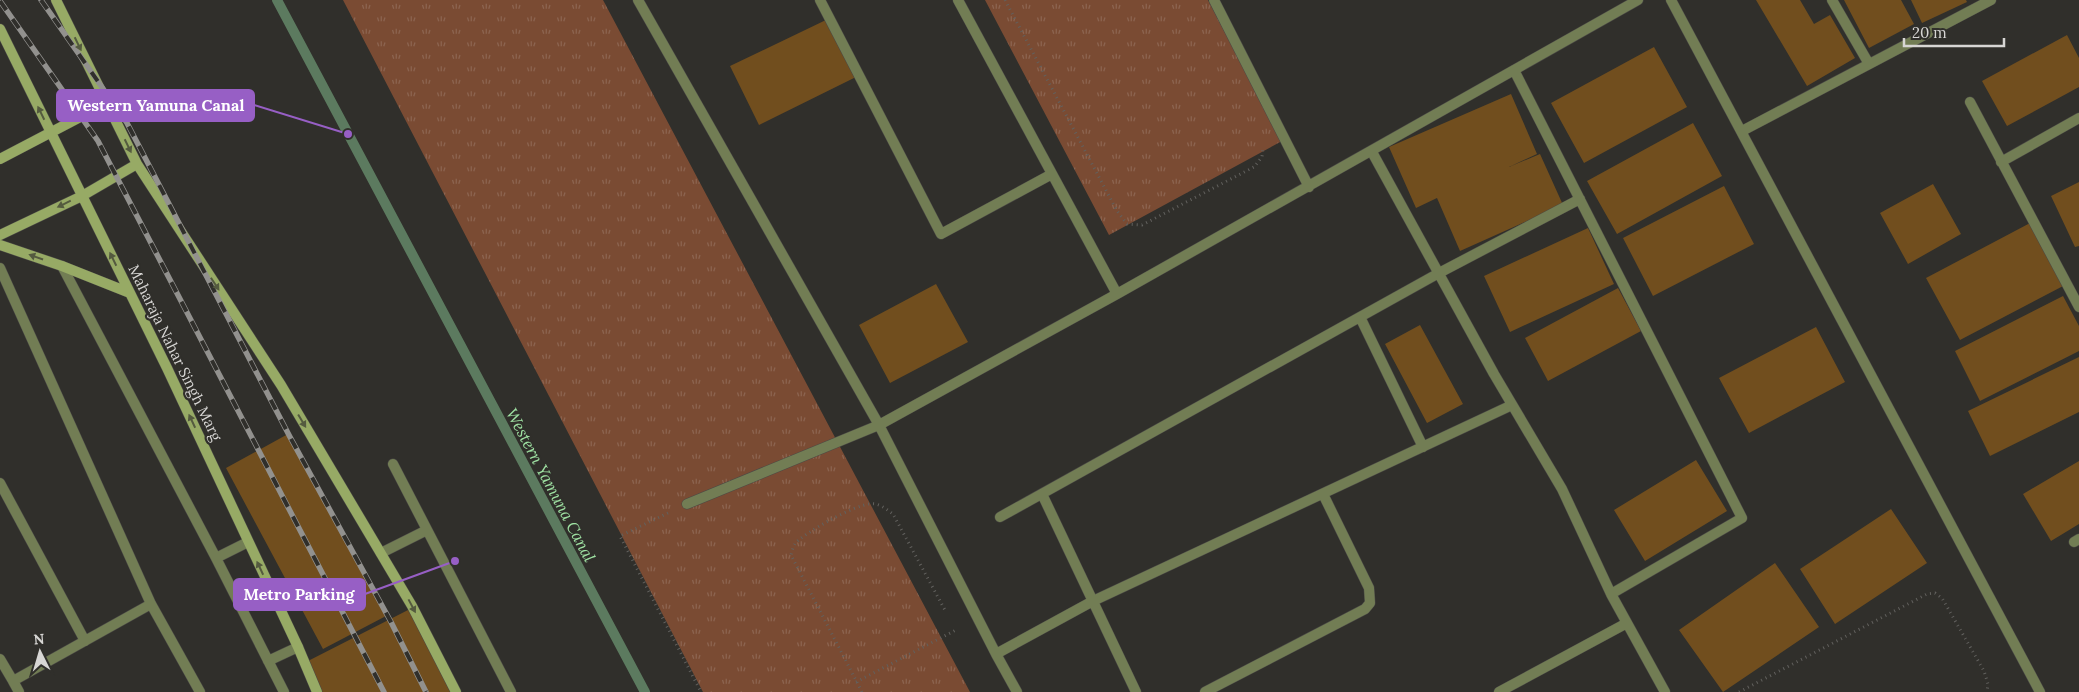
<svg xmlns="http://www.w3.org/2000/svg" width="2079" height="692" font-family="Lora,serif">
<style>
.grass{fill:url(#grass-tufts)}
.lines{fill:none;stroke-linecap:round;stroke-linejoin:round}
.stream{stroke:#5c7a5f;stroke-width:10}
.building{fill:#714e1e}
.service-casing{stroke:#4b4a46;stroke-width:11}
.minor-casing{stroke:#4b4a46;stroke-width:11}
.secondary-casing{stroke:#4b4a46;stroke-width:11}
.path{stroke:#62615e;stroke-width:3;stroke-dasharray:1 4;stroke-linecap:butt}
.service{stroke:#727d54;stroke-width:10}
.minor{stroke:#727d54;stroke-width:10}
.secondary{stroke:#97aa65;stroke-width:10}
.rail-casing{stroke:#92918e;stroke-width:5.5}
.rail{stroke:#302f2b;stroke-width:4;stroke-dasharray:11;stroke-linecap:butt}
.oneway{fill:#545a3f}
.labels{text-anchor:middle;stroke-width:4.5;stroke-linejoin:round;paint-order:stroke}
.street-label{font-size:15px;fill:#d7d6d4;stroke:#302f2b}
.water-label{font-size:16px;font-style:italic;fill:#9fe2a3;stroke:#302f2b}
.leader{fill:none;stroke:#975fc5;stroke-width:2}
.callout-dot{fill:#975fc5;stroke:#302f2b;stroke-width:2}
.callout{fill:#975fc5;stroke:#975fc5;stroke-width:2}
.callout-label{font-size:16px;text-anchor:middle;font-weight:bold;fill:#fff}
</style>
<defs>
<pattern id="grass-tufts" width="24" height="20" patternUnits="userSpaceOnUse" patternTransform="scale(1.25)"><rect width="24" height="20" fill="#7a4b33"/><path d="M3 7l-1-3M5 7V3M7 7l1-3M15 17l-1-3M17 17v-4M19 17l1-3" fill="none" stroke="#8c6450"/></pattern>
</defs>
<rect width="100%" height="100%" fill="#302f2b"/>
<path class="grass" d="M343 0H603L970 692H703Z
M985 0H1208L1282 141 1109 235Z"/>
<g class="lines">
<path class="stream" d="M277 0 645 692"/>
</g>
<path class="building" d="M1756 0H1800L1814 24 1830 15 1855 58 1807 86Z
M1844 0H1901L1914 24 1869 48Z
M1911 0H1966L1967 2 1922 23Z
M828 19 856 77 759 125 730 66Z
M2067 35 2079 58V87L2007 126 1982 81Z
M1654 47 1687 107 1584 163 1551 103Z
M1511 94 1537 154 1509 167 1540 154 1563 205 1460 251 1437 198 1416 208 1389 147Z
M1693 123 1722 176 1617 234 1587 181Z
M2079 182V246L2075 247 2051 196Z
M1933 184 1961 234 1908 264 1880 213Z
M1724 186 1754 244 1653 296 1623 238Z
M2032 222 2065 285 1960 340 1926 278Z
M1588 228 1614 284 1510 332 1484 276Z
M936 284 968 342 890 383 859 325Z
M1618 288 1641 331 1548 381 1525 338Z
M2063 296 2079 326V351L1980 401 1955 351Z
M1420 325 1463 404 1427 423 1385 344Z
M1816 327 1845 382 1749 433 1719 378Z
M2079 357V412L1990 456 1968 411Z
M288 434 386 616 323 649 226 468Z
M1696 460 1727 511 1645 561 1614 510Z
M2079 461V524L2051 541 2023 494Z
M1891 509 1927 563 1835 624 1800 569Z
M1775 563 1819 627 1723 692 1679 630Z
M410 609 452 692H322L306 662Z"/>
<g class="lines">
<defs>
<path id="service" d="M62 266 216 558 284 692
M393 464 511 692
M381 553 427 530
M216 558 248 542
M268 661 298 647"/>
<path id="minor" d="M638 0 879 425 996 654 1017 692
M820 0 941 234 1052 174
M958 0 1117 294
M1214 0 1309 187
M1671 0 2040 692
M1832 0 1869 64
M1514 70 1742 518 1611 594
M1970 102 2079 307
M1742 131 1991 0
M1372 152 1494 374 1562 489 1611 594 1665 692
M2001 162 2079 118
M0 268 151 604 200 692
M1360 317 1423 447
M0 483 85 641
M1042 494 1136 692
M687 504 879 425 1117 294 1638 0
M1000 517 1439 273 1580 199
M2074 542 2079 539
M996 654 1093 601 1512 405
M0 659 13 681
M19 692 13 681 151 604
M1205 692 1365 609 1370 603 1369 588 1323 494
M1499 692 1627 623"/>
<path id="secondary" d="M56 0 137 164 281 385 412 606 456 692
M0 29 167 368 298 647 317 692
M0 159 107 103
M0 235 82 196 137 164
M0 245 62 266 130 293"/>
</defs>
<use href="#service" class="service-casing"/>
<use href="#minor" class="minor-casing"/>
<use href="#secondary" class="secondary-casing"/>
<path class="path" d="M1005 0 1117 211 1127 224 1142 225 1254 167 1262 157 1263 148
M668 513 620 536 701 692
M856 682 956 630
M862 692 791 555C792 551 793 547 795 544 803 533 855 505 869 504 878 502 886 509 893 514L946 612
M1739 692 1927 594 1935 593 1942 598 1984 671 1988 684 1987 692"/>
<use href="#service" class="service"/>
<use href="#minor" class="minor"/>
<use href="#secondary" class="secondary"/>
<defs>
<path id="rail" d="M41 0 127 123 290 437 391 622 426 692
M0 1 98 141 384 692"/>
</defs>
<use href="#rail" class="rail-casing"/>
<use href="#rail" class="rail"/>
</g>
<defs><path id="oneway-solid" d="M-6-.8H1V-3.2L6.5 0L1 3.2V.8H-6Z" transform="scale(1.25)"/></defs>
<g class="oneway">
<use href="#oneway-solid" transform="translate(78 44) rotate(64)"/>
<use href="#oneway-solid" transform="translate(41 113) rotate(-116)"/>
<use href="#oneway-solid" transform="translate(128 146) rotate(64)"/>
<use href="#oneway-solid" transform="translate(64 204) rotate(154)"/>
<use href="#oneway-solid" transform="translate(36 257) rotate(-161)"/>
<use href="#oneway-solid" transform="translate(113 259) rotate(-116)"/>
<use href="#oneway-solid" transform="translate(215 284) rotate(57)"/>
<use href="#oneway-solid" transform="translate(192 421) rotate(-115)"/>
<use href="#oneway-solid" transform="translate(302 421) rotate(59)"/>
<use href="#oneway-solid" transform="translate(260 568) rotate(-115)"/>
<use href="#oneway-solid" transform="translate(412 606) rotate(62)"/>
</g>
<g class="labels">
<g class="street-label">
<text transform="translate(175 353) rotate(64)" y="5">Maharaja Nahar Singh Marg</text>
</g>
<g class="water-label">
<text transform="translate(551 485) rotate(62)" y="6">Western Yamuna Canal</text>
</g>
</g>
<path class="leader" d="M348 134L254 105M455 561L365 594"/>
<g class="callout-dot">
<circle cx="348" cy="134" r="5"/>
<circle cx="455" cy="561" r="5"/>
</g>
<g class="callout">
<rect x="57" y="90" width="197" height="31" rx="5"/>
<rect x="234" y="579" width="131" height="31" rx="5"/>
</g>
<g class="callout-label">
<text x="156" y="111">Western Yamuna Canal</text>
<text x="299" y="600">Metro Parking</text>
</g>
<g transform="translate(40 652) rotate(355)" stroke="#302f2b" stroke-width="4" paint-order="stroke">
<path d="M0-4L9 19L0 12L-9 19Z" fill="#d7d6d4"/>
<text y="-8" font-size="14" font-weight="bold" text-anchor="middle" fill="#d7d6d4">N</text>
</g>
<path d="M1904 38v8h100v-8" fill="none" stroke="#d7d6d4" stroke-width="2.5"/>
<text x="1912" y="38" font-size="15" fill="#d7d6d4" stroke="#302f2b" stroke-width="4" paint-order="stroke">20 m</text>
</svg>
